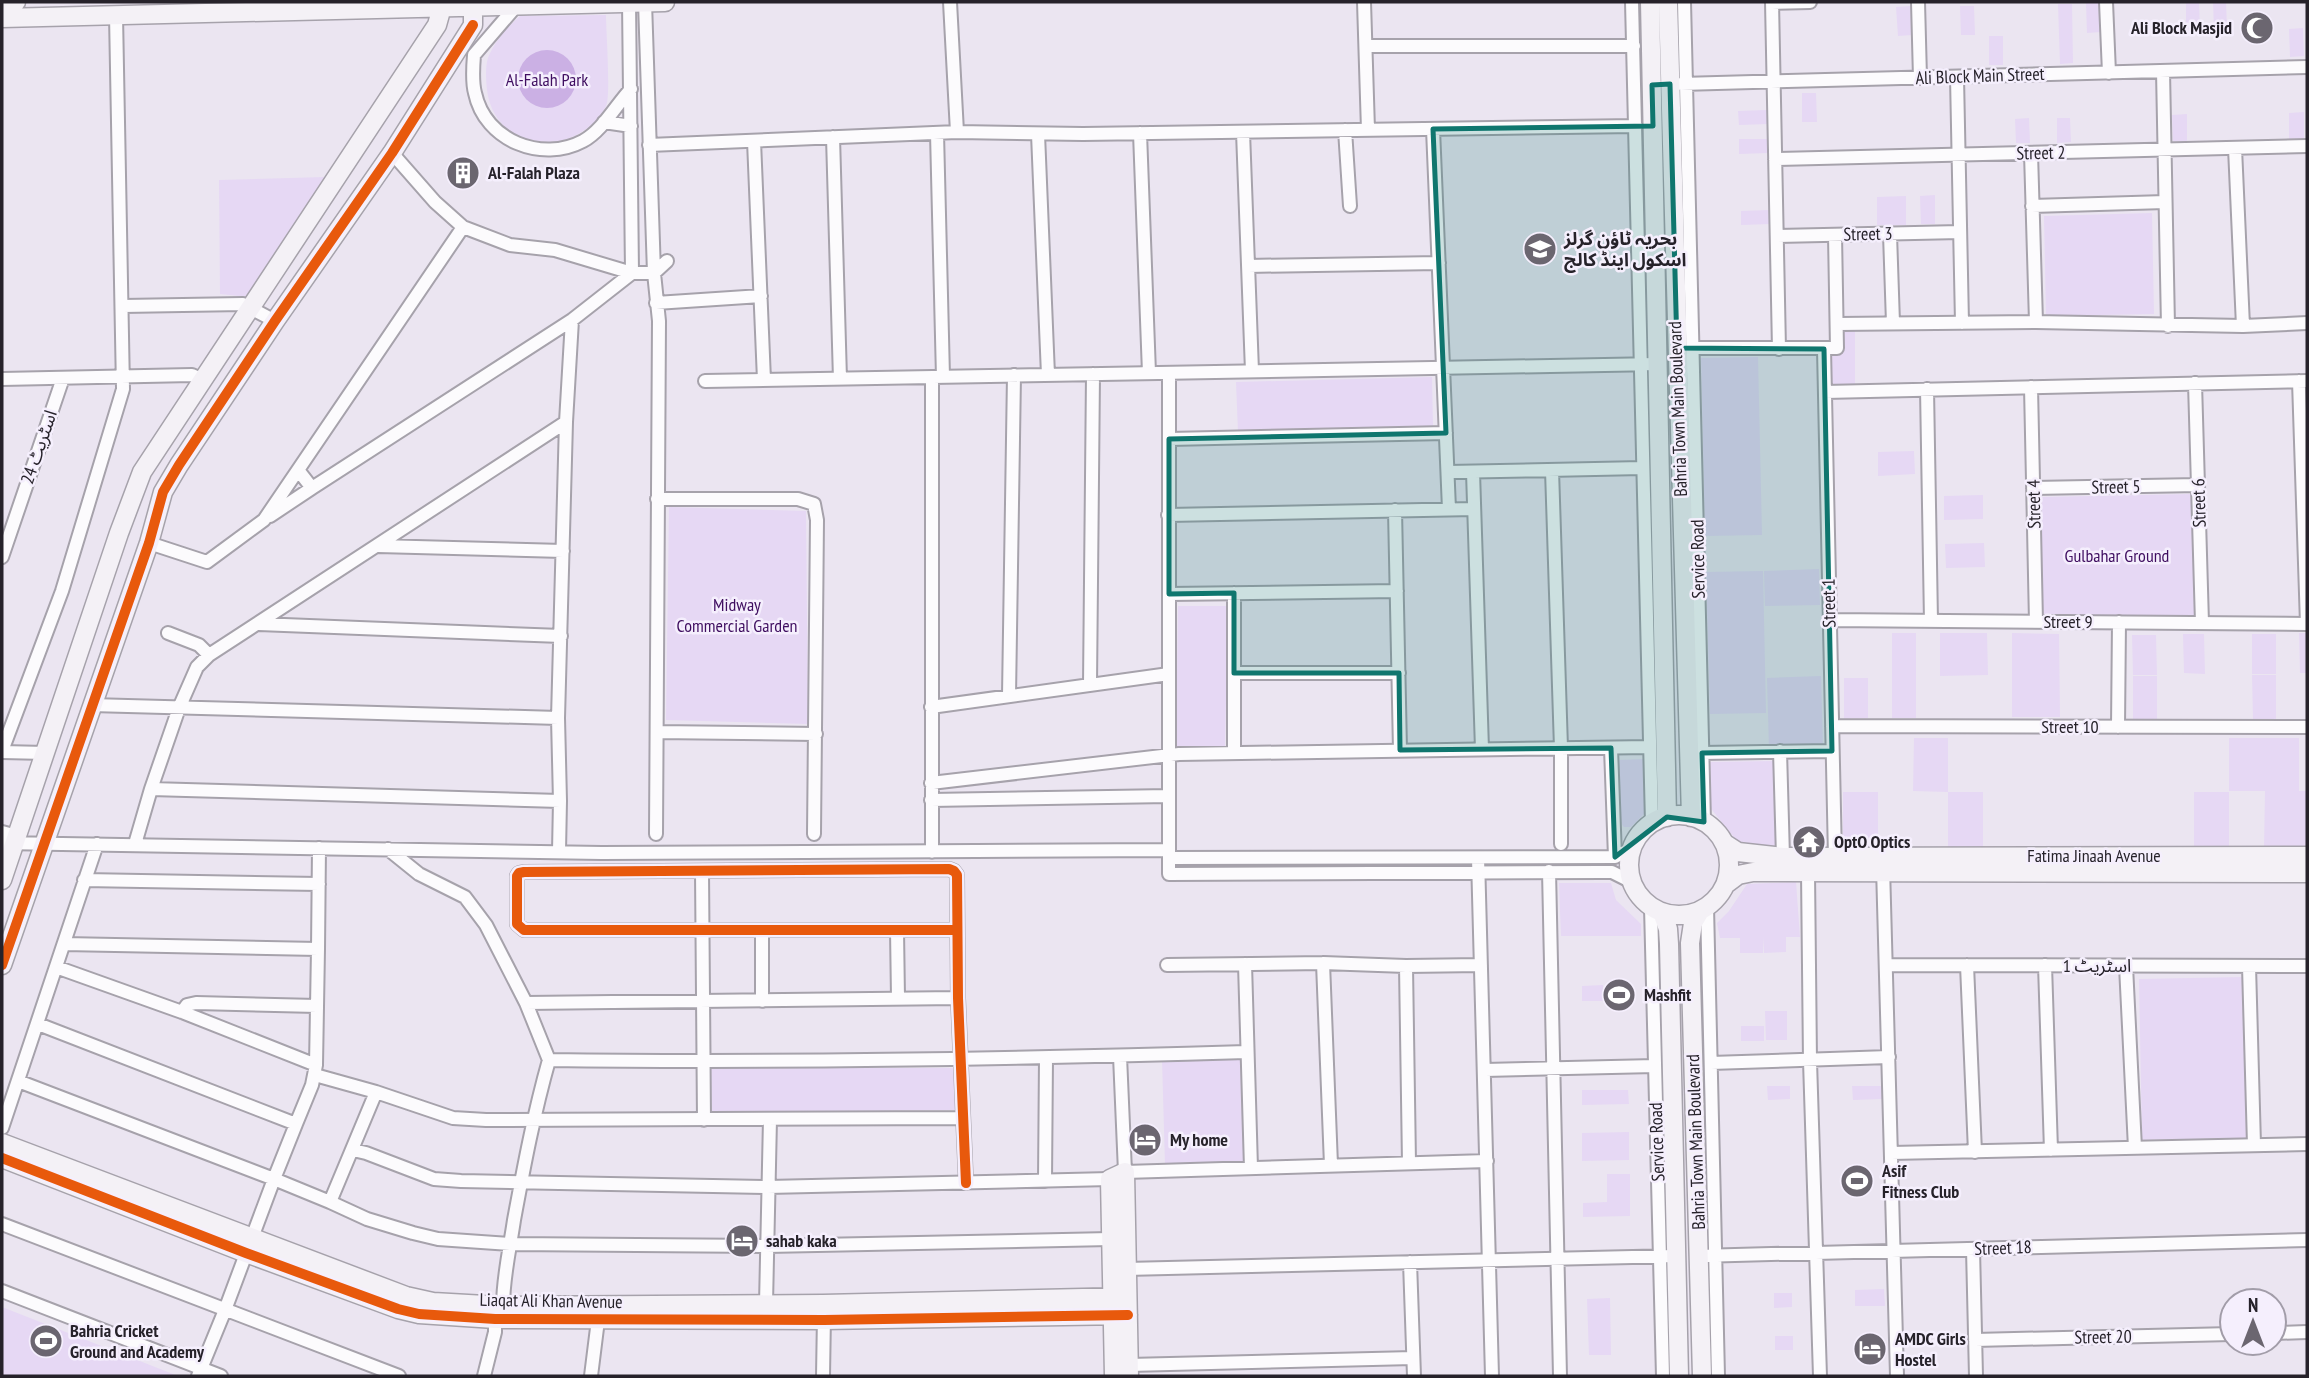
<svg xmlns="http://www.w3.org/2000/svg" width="2309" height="1378" font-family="'PT Sans Narrow','Noto Sans Arabic',sans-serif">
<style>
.green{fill:#e6d8f4}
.water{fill:#cbb0e4}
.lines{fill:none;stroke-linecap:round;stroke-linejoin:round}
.street-casing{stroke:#a6a2ab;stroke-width:16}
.secondary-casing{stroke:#a6a2ab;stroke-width:21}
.street{stroke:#fcfbfd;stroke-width:12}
.secondary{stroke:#f4f1f6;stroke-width:18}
.cycleway-casing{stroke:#f5effd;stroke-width:15}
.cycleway{stroke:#e8590c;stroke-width:10}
.marked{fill:#0f766e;fill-opacity:0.2;stroke:#0f766e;stroke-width:5;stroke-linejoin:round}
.labels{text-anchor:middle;stroke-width:5;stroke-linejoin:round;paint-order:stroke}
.poi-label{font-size:18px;font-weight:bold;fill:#26222a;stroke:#f5effd;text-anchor:start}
.street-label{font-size:18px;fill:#26222a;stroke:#f5effd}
.park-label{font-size:18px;fill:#3f0e60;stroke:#f5effd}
</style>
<rect width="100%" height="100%" fill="#ebe5f1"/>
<path class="green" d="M2186 2H2199L2200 29H2186Z
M2213 2H2226L2227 28 2214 29Z
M2086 3H2100L2101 32 2087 33Z
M2058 4H2072L2073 63 2060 64Z
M1911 6 1912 35 1898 36 1896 7Z
M1960 6H1974L1975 35H1961Z
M606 15C606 30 611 97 606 106 601 117 591 127 580 133 541 156 493 137 487 90 486 80 485 67 488 58 495 41 507 27 520 16Z
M2303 28 2304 56 2290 57 2289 29Z
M1989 36H2003V65H1989Z
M1802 93H1816L1817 122H1802Z
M1767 110 1768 124 1739 125 1738 111Z
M2304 112V140L2289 141V113Z
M2187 114V143H2173L2172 115Z
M2029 118 2030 143H2016L2015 119Z
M2057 118H2070L2071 142 2057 143Z
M1739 139H1768V153L1739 154Z
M325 177 249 297 220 294 219 180Z
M1935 195V224H1921L1920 196Z
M1906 196V225H1877V197Z
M1770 210V224L1741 225V211Z
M2152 213 2154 314 2046 316 2044 216Z
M1842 331H1855V384L1830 385V355L1842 354Z
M1758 357 1762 535 1705 536 1701 358Z
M1432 377 1433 427 1238 432 1236 382Z
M1914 451 1915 474 1878 476V452Z
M2192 494 2194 615 2043 618 2040 497Z
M1983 495V519L1944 520V496Z
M669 507 806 511 808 724 666 720Z
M1984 543 1985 567 1946 568 1945 544Z
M1819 569 1820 605 1765 606 1764 571Z
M1763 571 1766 713 1710 714 1706 572Z
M1178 606H1228L1225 747 1176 749Z
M1892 633H1916V718H1892Z
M1940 633H1987L1988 675 1940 676Z
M2012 633 2059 634 2060 717H2012Z
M2299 633H2307V673H2300Z
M2183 634H2204L2205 674 2184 673Z
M2252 634H2276V674H2252Z
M2132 635H2156L2157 675H2133Z
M2252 675H2276V719L2253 720Z
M1821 676 1823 747 1769 749 1767 678Z
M2133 676H2157V720H2133Z
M1844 678H1868V718L1844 719Z
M1914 738H1948V792H1983V849H1948V792L1913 791Z
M2229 738H2299V791H2307V849H2264L2265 791H2229Z
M1646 759 1647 811 1631 827H1624L1620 822 1618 760Z
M1774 761 1776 846H1741L1708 805 1707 762Z
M1843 792H1878V849H1843Z
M2194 792H2229V849H2194Z
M1796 882 1800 937H1786V952L1764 953V937L1763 953H1740V938H1720L1717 923 1729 911 1747 884Z
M1559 883H1611L1616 900 1641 924V936H1561Z
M2243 977 2246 1138 2142 1140 2139 979Z
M1603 985V1001H1582V986Z
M1765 1011H1787V1040H1766Z
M1741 1026H1764V1041H1741Z
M1240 1057 1245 1162 1165 1165 1162 1059Z
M708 1068H956V1110L712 1113Z
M1767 1086H1790V1099L1768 1100Z
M1852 1086H1882V1099L1853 1100Z
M1628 1090 1629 1104 1582 1105V1090Z
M1629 1132V1160L1582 1161V1133Z
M1607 1174H1630V1216L1583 1217V1203L1607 1202Z
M1884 1289 1885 1306H1855V1290Z
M1774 1293H1792V1307L1774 1308Z
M1610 1298 1611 1355H1589L1587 1299Z
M2 1307 178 1376H2Z
M1775 1336H1793V1350H1775Z"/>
<path class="water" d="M518 79a29 29 0 1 1 58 0a29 29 0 1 1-58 0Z"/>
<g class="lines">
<defs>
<path id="street" d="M629 2 632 273
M645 2 654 273 659 321 656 834
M950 2 957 132
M1364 2 1368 130
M1632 2 1652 823
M1684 2 1704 822
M1772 2 1779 349
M1918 2 1920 78
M2106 2 2109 73
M1772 3 1810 2
M517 5 474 55C473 67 472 82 475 93 485 141 542 163 583 141 602 131 616 105 631 89
M1366 46H1634
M2163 71 2168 326
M1957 77 1962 323
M1681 84 2307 67
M604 122 631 126
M1433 129 1449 509
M1345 130 1350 206
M1243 132 1252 371
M937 133 943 377
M1140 133 1149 373
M1038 134 1048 375
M833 137 840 379
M754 141 764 380
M649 145 957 132 1083 134 1636 126
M2235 148 2243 326
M392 153 435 202 463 227 510 245 555 250 632 273H654L667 261
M2031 153 2036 322
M1775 159 2307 146
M2032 206 2165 202
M1890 234 1893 323
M1777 236 1960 232
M1248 266 1439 263
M656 303 761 296
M123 306 243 304 275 321
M1838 324 2036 322 2243 326 2307 323
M1693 348H1837L1835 235
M1824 349 1835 857
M1169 373V874L1602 872H1612L1632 882
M2 379 192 375 203 380
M705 381 1658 364
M2299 381 2307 624
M2195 383 2202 623
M2031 387 2036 622
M1927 389 1931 621
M1825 392 2307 381
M1169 439 1446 433
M298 470 312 488 572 320 632 273
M1552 470 1561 748V844
M1448 472 1642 468
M1473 472 1482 749
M2033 488 2198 485
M657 499H798L814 504 817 520 814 834
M1395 510 1400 750
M1168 515 1474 509
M270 516 312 488
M149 543 207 562 264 520 463 227
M378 546 563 551
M2 557 63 378
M1169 594 1397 591
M1830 620 2307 624
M259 624 561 636
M168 633 199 645 209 655
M1234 673H1399
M1090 685 1093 374
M1009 696 1014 375
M91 705 558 718 560 801 559 851
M931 707 1169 674
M558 718 566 422 572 320
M1832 726 2307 727
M2118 727 2119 622
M657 732 816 734
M1611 748 1615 857
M2 751 62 591 123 389 116 15
M1780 751 1783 857
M2 752 46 753
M1234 752V593
M1702 753 1832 751
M931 783 1179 754 1650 747
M931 800 1169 796
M560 801 151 789 179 708 197 667 209 655 566 422
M2 832 17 836
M2 843 602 853 1169 850
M135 844 151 789
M388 849 419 874 465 897 486 925 526 1003 549 1060
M932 852V377
M1169 858 1615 857 1632 848
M1478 858 1492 1376
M1883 867 1897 1376
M702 871 704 1120
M1549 871 1560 1376
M1808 872 1810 1061 1820 1376
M84 880 319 884
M1651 907 1663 1376
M1707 907 1718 1376
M897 930 898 998
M957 930H524L517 924V876L519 873 524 872 949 869 954 871 957 875 958 998 966 1183
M64 944 318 949 319 848
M1323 963 1331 1165
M1245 964 1251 1168
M1167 965 1323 963 1406 966 1481 965
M1886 965 2307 966
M1967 965 1975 1152
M2045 965 2051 1150
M1406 966 1409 1163
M2126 966 2135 1148
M2249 966 2254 1145
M56 967 182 1012 316 1065 318 949
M762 1001V930
M526 1003 958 998
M182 1012 187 1005 196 1003 317 1006
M38 1024 296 1124 312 1085 316 1065
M1120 1056 1125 1172 1487 1161
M1711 1063 1889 1057
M1485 1070 1655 1066
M315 1075 376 1092
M18 1081 274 1179 296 1124
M2 1128 97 844
M353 1150 366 1153 434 1179 461 1181 768 1187 1110 1179
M1891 1153 2307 1144
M1045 1181 1046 1058
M330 1202 367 1219 413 1233 438 1239 510 1244 767 1246 1110 1239
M2 1224 399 1376
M1973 1249 1976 1376
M1699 1256 2307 1240
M1410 1262 1414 1376
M1126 1269 1676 1256
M2 1291 221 1376
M766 1304 770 1119
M503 1306C503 1277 510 1248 514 1220 524 1166 534 1113 549 1060 781 1063 1014 1059 1246 1052
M2274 1333 2307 1332
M1975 1340 2232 1334
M1129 1365 1413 1358
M198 1376 225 1310 274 1179 330 1202 376 1092 453 1118 486 1120 963 1118
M484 1376 495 1332V1319
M591 1376 598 1320
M823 1376 824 1315"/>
<path id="secondary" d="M2 2H16
M1650 2 1667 817
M1668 2 1691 817
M2 18 665 2
M1629 865a50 50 0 1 1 100 0a50 50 0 1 1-100 0Z
M1724 843 1738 852 1783 857 2307 856
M2 880 119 533 142 472 437 25 442 7
M1726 884 1738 875 1753 872 2307 873
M1700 911 1693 923 1690 943 1702 1376
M1662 912 1668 929 1669 944 1679 1376
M2 965 149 543 163 492 179 465 275 321 392 153 473 25V6
M2 1143 406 1296 433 1302 503 1306 823 1304 1127 1297
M2 1158 246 1253 398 1309 419 1314 495 1319 824 1320 1128 1315
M1114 1376 1110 1179 1125 1172 1129 1376"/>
</defs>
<use href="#street" class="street-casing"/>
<use href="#secondary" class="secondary-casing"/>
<use href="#street" class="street"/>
<use href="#secondary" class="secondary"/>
<defs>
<path id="cycleway" d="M957 930H524L517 924V876L519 873 524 872 949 869 954 871 957 875 958 998 966 1183
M2 965 149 543 163 492 179 465 275 321 392 153 473 25
M2 1158 246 1253 398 1309 419 1314 495 1319 824 1320 1128 1315"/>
</defs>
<use href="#cycleway" class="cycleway-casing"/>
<use href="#cycleway" class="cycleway"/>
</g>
<path class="marked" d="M1670 84 1677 348 1824 349 1832 751 1702 753 1704 822 1667 817 1615 857 1611 748 1400 750 1399 673H1234V593L1169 594V439L1446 433 1433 129 1653 126 1652 85Z"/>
<defs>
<symbol id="mosque-disc" viewBox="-11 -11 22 22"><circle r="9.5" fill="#6b6670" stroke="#f5effd"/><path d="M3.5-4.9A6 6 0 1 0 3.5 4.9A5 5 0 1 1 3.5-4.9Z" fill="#fff"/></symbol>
<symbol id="building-disc" viewBox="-11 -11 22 22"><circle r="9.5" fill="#6b6670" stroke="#f5effd"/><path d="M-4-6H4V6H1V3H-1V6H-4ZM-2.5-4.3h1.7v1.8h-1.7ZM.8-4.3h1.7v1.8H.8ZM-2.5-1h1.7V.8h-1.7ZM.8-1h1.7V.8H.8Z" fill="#fff"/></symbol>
<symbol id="school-disc" viewBox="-11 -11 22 22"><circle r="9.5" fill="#6b6670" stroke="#f5effd"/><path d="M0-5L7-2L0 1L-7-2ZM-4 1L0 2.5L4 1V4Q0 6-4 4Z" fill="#fff"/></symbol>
<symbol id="temple-disc" viewBox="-11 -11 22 22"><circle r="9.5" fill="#6b6670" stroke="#f5effd"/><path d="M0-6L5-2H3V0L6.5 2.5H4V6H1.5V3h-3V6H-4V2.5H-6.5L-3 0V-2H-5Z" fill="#fff"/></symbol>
<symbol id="stadium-disc" viewBox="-11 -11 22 22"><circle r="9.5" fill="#6b6670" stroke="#f5effd"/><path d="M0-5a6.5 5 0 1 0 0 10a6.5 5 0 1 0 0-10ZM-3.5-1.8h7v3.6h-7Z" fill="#fff"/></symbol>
<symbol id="hotel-disc" viewBox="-11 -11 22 22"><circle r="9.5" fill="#6b6670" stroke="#f5effd"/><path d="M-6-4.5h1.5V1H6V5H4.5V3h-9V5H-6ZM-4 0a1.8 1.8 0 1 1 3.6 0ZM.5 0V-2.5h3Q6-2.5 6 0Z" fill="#fff"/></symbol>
</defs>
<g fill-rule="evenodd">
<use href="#mosque-disc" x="2238" y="9" width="38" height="38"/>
<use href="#building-disc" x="444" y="154" width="38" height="38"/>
<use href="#school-disc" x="1521" y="230" width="38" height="38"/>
<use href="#temple-disc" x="1790" y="823" width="38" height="38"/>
<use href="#stadium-disc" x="1600" y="976" width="38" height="38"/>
<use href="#hotel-disc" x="1126" y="1121" width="38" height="38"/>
<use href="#stadium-disc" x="1838" y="1162" width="38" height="38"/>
<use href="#hotel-disc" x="723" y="1222" width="38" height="38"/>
<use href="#stadium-disc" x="27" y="1322" width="38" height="38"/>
<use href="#hotel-disc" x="1851" y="1330" width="38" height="38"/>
</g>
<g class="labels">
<g class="poi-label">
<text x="2232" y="34" text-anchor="end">Ali Block Masjid</text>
<text x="488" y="179">Al-Falah Plaza</text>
<text x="1564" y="245">بحریہ ٹاؤن گرلز<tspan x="1564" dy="21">اسکول اینڈ کالج</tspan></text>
<text x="1834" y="848">OptO Optics</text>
<text x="1644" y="1001">Mashfit</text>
<text x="1170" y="1146">My home</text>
<text x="1882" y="1177">Asif<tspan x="1882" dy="21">Fitness Club</tspan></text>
<text x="766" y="1247">sahab kaka</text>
<text x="70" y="1337">Bahria Cricket<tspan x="70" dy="21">Ground and Academy</tspan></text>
<text x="1895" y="1345">AMDC Girls<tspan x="1895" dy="21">Hostel</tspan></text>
</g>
<g class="street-label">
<text transform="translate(1980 76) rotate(-2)" y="6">Ali Block Main Street</text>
<text transform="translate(2041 153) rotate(-1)" y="6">Street 2</text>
<text transform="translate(1868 234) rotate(-1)" y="6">Street 3</text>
<text transform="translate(1678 409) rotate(-92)" y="6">Bahria Town Main Boulevard</text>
<text transform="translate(39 447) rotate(-71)" y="6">اسٹریٹ 24</text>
<text transform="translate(2116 487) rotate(-1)" y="6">Street 5</text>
<text transform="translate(2199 503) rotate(-92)" y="6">Street 6</text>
<text transform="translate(2034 504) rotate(-91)" y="6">Street 4</text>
<text transform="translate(1698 559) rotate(-91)" y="6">Service Road</text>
<text transform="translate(1829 603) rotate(-91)" y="6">Street 1</text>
<text x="2068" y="628">Street 9</text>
<text x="2070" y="733">Street 10</text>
<text x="2094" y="862">Fatima Jinaah Avenue</text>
<text x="2097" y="972">اسٹریٹ 1</text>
<text transform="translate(1657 1142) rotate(-92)" y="6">Service Road</text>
<text transform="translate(1696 1142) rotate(-92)" y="6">Bahria Town Main Boulevard</text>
<text transform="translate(2003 1248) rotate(-2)" y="6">Street 18</text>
<text transform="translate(551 1301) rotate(1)" y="6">Liaqat Ali Khan Avenue</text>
<text transform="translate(2103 1337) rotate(-1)" y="6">Street 20</text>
</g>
<g class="park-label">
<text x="547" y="86">Al-Falah Park</text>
<text x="2117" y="562">Gulbahar Ground</text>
<text x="737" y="611">Midway<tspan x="737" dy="21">Commercial Garden</tspan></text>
</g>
</g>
<rect width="2309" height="1378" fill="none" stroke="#26222a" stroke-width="7"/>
<g transform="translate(2253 1322)"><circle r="33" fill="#f5effd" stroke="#a29da9" stroke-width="2"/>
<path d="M0-5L12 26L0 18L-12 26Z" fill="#6b6670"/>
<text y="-10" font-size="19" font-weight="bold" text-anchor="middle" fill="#26222a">N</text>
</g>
</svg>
